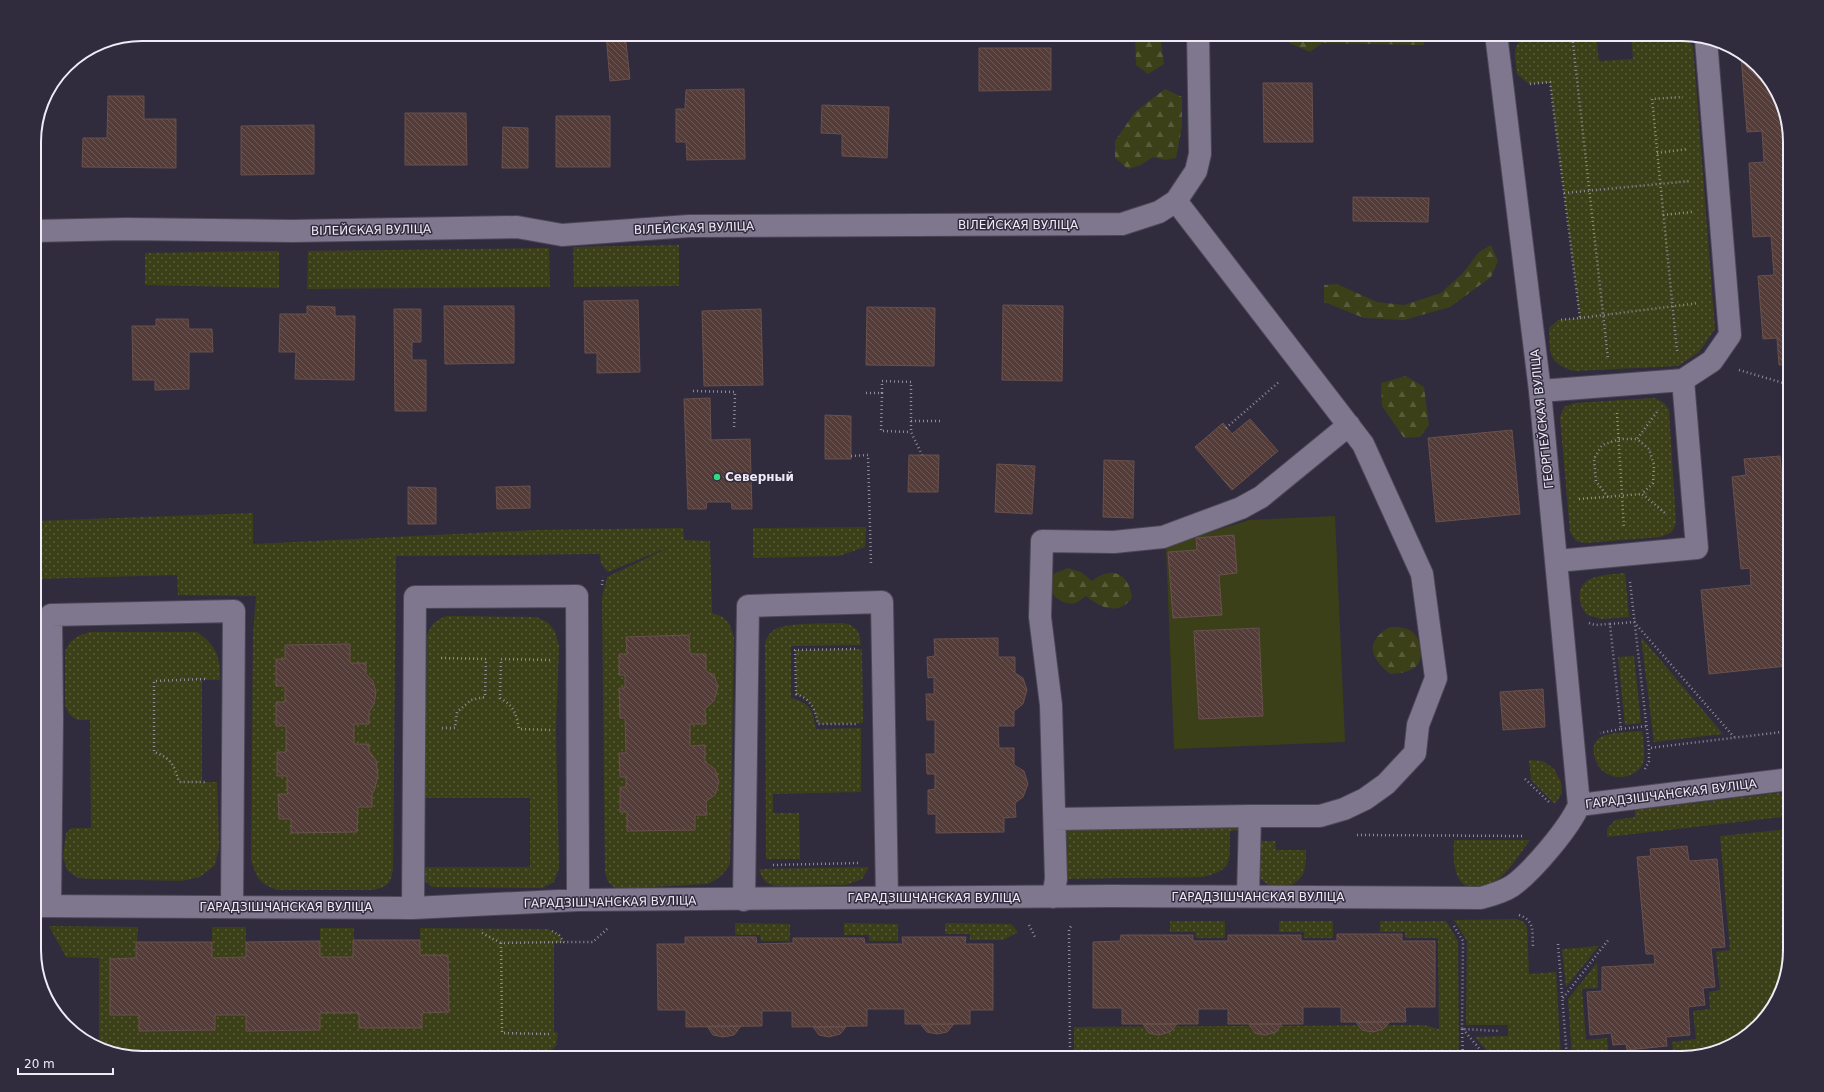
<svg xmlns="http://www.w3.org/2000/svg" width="1824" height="1092" font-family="'DejaVu Sans',sans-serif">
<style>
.grass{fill:url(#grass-dots)}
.forest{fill:url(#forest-firs)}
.garden{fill:#3c4018}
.building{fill:url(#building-back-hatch);stroke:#68504c}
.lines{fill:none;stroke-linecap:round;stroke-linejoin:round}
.minor-casing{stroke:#4c4757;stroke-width:24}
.path{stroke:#908c9b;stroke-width:2.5;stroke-dasharray:1 3;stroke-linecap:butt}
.minor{stroke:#7e778d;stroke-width:22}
.poi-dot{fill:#31d882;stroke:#312b3e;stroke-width:1.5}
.labels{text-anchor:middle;stroke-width:3;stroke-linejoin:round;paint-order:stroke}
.street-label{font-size:12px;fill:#eeebf7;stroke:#312b3e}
.poi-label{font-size:12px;font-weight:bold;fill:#eeebf7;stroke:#312b3e;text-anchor:start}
.rim{fill:none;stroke:#eeebf7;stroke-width:2}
</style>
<defs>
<pattern id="grass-dots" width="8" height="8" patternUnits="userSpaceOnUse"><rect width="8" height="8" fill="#3c4018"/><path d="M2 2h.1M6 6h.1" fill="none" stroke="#585c3a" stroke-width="1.8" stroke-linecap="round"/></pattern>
<pattern id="forest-firs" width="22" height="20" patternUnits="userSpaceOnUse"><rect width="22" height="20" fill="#3c4018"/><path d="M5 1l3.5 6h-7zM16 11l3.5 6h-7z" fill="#585c3a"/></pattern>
<pattern id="building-back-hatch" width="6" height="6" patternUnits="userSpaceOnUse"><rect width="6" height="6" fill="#543c39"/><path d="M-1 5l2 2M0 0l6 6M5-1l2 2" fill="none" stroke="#6d5856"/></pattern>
</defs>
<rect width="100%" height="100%" fill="#312b3e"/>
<path class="grass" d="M1530 34H1596L1599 61 1633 59 1631 34H1682L1693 46 1715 329 1699 352 1678 366 1574 371C1546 362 1551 354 1549 328L1558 320 1580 318 1550 83 1529 84 1517 74C1515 56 1510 43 1530 34Z
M679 245V286L574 287 573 247Z
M549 248 550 287 307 289 308 251Z
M279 251V288L145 285V253Z
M1654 398 1664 403 1669 410 1676 523 1672 532 1660 537 1585 543 1576 541 1570 532 1560 417 1564 407 1575 403Z
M253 513V544L537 530 683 528 684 540 710 541 712 613C728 618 729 621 734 637L730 864C724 874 718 880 707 884L616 889 608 882 605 872 602 597 607 577 672 546 608 572 601 564 600 554 396 556 393 869C391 884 387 887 373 890H277C258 883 257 878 251 860L253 635 256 596 178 595 177 575 36 579 35 635 39 877 34 885V521Z
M866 527 865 547 839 556 753 558V528Z
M1625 573 1629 617 1602 619 1587 615C1577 603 1575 584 1593 578 1603 574 1615 574 1625 573Z
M447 616 536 617 547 622 555 631 559 646 556 730 559 868 554 882 542 888 432 887 424 880V867H530V798H425L427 636C431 624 435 620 447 616Z
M842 623C856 625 860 631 861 645L791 646V698C812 704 812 709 816 729L861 728V792L773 794V813H799L800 859H766L765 643C767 637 769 634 774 630 785 622 827 624 842 623Z
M90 632H197C217 646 220 656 220 680H202V782H217L219 847 215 865 200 877 181 881 91 879 78 878 67 870 63 857 66 833 72 828H91L90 720H77L69 714 65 705V651L70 642 78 636Z
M1641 637 1723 734 1654 742Z
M862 649 863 723 818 724C815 709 811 699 796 694L795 650Z
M1634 656 1641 723 1625 725 1618 657Z
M1642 731C1643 740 1645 750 1644 759 1641 782 1599 786 1594 754 1593 750 1593 744 1597 740 1603 732 1631 732 1642 731Z
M1529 760 1543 761 1554 769 1561 782 1562 793 1555 804 1531 780Z
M1787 792 1790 793V816L1607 837V829L1615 820 1635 817V810Z
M1240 817V830L1230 831C1229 859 1235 870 1203 877L1056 879 1055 819Z
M1790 829V950L1775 1004 1736 1044 1682 1058H1572L1568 999 1597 963 1598 988 1582 989 1586 1040 1607 1038 1608 1050H1620L1621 1055 1673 1051 1672 1042 1696 1039 1693 1011 1710 1009 1709 992 1720 990 1716 952 1730 950 1720 836Z
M1454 840H1530C1521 852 1512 867 1501 877 1494 882 1487 885 1478 887 1452 891 1453 857 1454 840Z
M1258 841H1275L1276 850H1306C1306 858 1306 867 1303 874 1294 891 1267 892 1259 875 1256 869 1258 849 1258 841Z
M869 867 862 879 846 885 776 886C765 884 762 879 759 869Z
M1517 919 1524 922 1527 928 1529 974 1556 972 1561 1058H1493L1475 1037 1508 1036V1025H1466L1467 941 1454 920Z
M1170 921H1225V938H1196L1195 932H1170Z
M1279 921H1333V938H1304V932H1279Z
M1380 921H1446L1458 941 1459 1058H1424L1422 1051H1074V1027L1424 1025 1439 1029 1438 938H1405V932H1380Z
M735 923 790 924V941H761L760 935H735Z
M844 923 898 924V941H869V935H844Z
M945 923 1011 924 1018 932 1003 940H970V934H945Z
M49 926 138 927 136 958 110 959V1015H139V1031L215 1030V1015H246V1031L320 1030V1013H359L422 1028V1013L449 1012 448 955H420V928L548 929 559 935 564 942 554 943V1032L558 1033 556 1046 543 1058H142L99 1046V958L66 957Z
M212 927H246V957L212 958Z
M320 928H354L353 957H320Z
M1599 946 1566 987 1562 949Z"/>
<path class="forest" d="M1135 34H1160L1164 64 1148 74 1136 65Z
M1289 34H1425L1424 45 1322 43 1310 52 1289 43Z
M1165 89 1182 97V126L1176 158 1165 160 1153 157 1141 165 1128 169 1115 158V141L1135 112Z
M1491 245 1498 261 1491 277 1450 307 1404 320 1364 318 1324 302V285L1337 284 1377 302 1404 305 1441 293 1463 273 1479 252Z
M1406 376 1424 387 1429 425 1420 437 1404 438 1382 406 1381 383Z
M1068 568 1081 572 1092 581C1112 565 1129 573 1132 598 1118 616 1101 608 1086 596 1083 598 1079 602 1075 603 1060 607 1040 587 1054 574 1057 572 1064 570 1068 568Z
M1390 627C1396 627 1406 627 1411 631 1417 635 1418 640 1420 646 1425 669 1408 673 1390 674 1369 657 1365 641 1390 627Z"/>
<path class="garden" d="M1335 516 1345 742 1174 749 1166 546 1249 520Z"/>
<path class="building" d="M606 34H625L630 79 610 81Z
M979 48H1051V90L979 91Z
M1741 56H1743L1775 88 1790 135V364L1779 365 1777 338 1763 339 1758 276 1774 275 1771 236 1753 237 1749 163 1764 162 1762 131 1747 132Z
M1263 83H1312L1313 142H1264Z
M744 89 745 159 687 160 686 142H676V109H685L686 90Z
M108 96H144V119H176V168L82 167 83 138H107Z
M822 105 889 107 887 158 842 156V134L821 133Z
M405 113H466L467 165H405Z
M556 116H610V167H556Z
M314 125V174L241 175V126Z
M503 127 528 128V168H502Z
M1353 197 1429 198 1428 222 1353 221Z
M638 300 640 372 597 373V353H585L584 301Z
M1003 305 1063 306 1062 381 1002 380Z
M307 306 335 307V316H355L354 380 295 379 296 352H279L280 314H307Z
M444 306H514V363L445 364Z
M867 307 935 308 934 366 866 365Z
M394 309H421V342H412V360H426V411H395Z
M761 309 763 385 704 386 702 311Z
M156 319H188L189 329H212L213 352H189V389L155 390V380H133L132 326H156Z
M710 398 711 440 750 439 752 509H732L731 502H707L706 509H688L684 399Z
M825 415 851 416V459H825Z
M1250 419 1278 451 1232 490 1195 447 1223 423 1232 434Z
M1512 430 1520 514 1436 522 1428 438Z
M909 455H939L938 492H908Z
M1780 456 1782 479 1790 478V626L1783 627 1787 666 1709 674 1701 590 1751 585 1750 568 1741 569 1732 477 1746 475 1744 459Z
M1104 460 1134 461 1133 518 1103 517Z
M997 464 1035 466 1032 514 995 512Z
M530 486V508L497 509 496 487Z
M408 487 436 488V524H408Z
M1234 535 1237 573 1219 575 1222 615 1173 618 1168 552 1197 550 1196 538Z
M1259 628 1263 716 1199 719 1194 631Z
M689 635 690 654H706V671L714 675 718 687 714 701 705 709 706 724H690V746L705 745V762L715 769 719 782 715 795 706 801 707 815H695V830L627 831V812H620V787H626V777H620L619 753H626L625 718H620L619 688H625V675H619V654H627L626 637Z
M998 638V657H1015V673L1023 678 1027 690 1023 704 1014 711V726H998L999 748H1014V765L1024 771 1028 784 1023 797 1015 803 1016 817 1004 818V832L936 833V814H928V790L935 789V774H927L926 754H935V720H927L926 694H934V677L928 678 927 657 935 656 934 639Z
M350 644V663H366V674L373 681 376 692 374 704 369 712V724H354V744H369V751L376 760 378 775 375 788 372 794V807H358L357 832 291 833V819H279L278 794H288L287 787V776H277V752H286V726H276V702H285V686H276V659H285V645Z
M1543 689 1545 727 1503 730 1500 692Z
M1687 846 1689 861 1717 859 1725 947 1711 948 1715 987 1703 988 1705 1005 1688 1007 1690 1035 1666 1037 1667 1046 1627 1050 1626 1044 1613 1045 1611 1033 1590 1035 1587 992 1602 991V967L1655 964 1654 954H1646L1637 857 1651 856 1650 849Z
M1337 934H1402V941H1435V1007H1405L1406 1022H1341V1007H1303V1024H1228V1009H1198V1024H1122V1008H1093V942L1120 941 1121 935H1193V941H1228V935H1301V941H1337Z
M685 937H756L757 944 793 943V938H864L865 944H903L902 937H966L965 944H993V1010H970V1024H905V1009H867V1026L792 1027V1011H762V1026L686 1027V1010H658L657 944H685Z
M353 940H420V955H448L449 1012 422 1013V1028H359V1013H320V1030L246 1031V1015H215V1030L139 1031V1015H110V959L136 958V942H212V958L246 957V942L320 941V957H353Z
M1356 1022H1390L1383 1029 1373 1032 1362 1030Z
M954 1024 947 1032 937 1034 927 1032 921 1025Z
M1143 1024H1177L1170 1032 1159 1035 1149 1033Z
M1249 1024H1282L1276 1032 1265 1035 1255 1033Z
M707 1026H741L734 1035 723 1037 713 1035Z
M813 1027H846L840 1034 829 1037 819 1035Z"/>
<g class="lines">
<defs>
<path id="minor" d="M1496 34 1540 391 1579 805
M1176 201 1363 444 1422 574 1436 678 1418 725 1415 753 1386 784 1365 799 1344 809 1320 816H1250L1248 896
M34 231 126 229 292 231 517 227 562 235 689 226 1122 224 1159 212 1176 201 1196 171 1200 154 1198 34
M1683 380 1712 361 1730 335 1706 40
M1540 391 1683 380 1697 548 1557 561
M1055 819 1250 816
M1053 897 1056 879 1051 705 1040 617 1042 541 1114 542 1163 537 1241 508 1261 497 1349 425
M744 900 748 606 882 602 887 898
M34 906 413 908 578 900 1111 896 1481 898C1492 895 1503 892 1512 886 1532 872 1570 827 1579 805L1790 779
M50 906 52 719 51 615 234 611 232 907
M413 908 415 597 577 596 578 900"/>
</defs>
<use href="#minor" class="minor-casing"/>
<path class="path" d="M1572 34 1608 359
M1524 36 1530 34
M1530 84 1550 82 1580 318 1558 320
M1657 153 1688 149
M1564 193 1691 181
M1663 215 1692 212
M1580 318 1699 303
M1677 351 1652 99 1683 97
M1739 370 1790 385
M693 391 735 392 734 430
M866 393H882V381L911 382V432L922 455
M882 393 881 431 911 432
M1657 412 1637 439 1649 449 1654 465 1653 483 1642 494 1665 513
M1617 413 1624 528
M911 421H942
M1226 428 1280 381
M851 456 868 455 871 564
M1608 497 1596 481 1594 459 1602 445 1620 439H1637
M1579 499 1642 494
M1630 582 1649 748
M602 585 603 577
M1589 623 1595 625 1610 624 1621 729 1600 733
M1610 624 1634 622 1734 737
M855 649 795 650 796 694C811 699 815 709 818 724H857
M441 658 486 659 485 697 471 700 457 712 455 728H442
M550 660 501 659 500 698C514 706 516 713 519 729L550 730
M205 679 154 681V752C171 758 174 765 179 782H205
M1621 729 1647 726
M1645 769 1649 761V748L1790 731
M1525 779 1549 802
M1357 835 1524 836
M773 865 858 863
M1519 915C1535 921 1532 931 1533 946
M1029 925 1036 939
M1454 926 1463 941 1462 1029 1500 1031
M552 931 559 935 564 942H593L608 928
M482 933 501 943
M1558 944 1567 1058
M1563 998 1609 939
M1462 1029 1463 1058
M1463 1029 1487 1058
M549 1034 502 1033 501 943 564 942
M869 1055 1419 1056V1058
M1070 1055 1069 930 1072 924"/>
<use href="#minor" class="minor"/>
</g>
<circle class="poi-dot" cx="717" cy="477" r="4"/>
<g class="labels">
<g class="street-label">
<text x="1018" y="229">ВІЛЕЙСКАЯ ВУЛІЦА</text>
<text transform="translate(694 228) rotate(-2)" y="4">ВІЛЕЙСКАЯ ВУЛІЦА</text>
<text transform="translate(371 230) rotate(-1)" y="4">ВІЛЕЙСКАЯ ВУЛІЦА</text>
<text transform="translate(1542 419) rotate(-96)" y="4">ГЕОРГІЕЎСКАЯ ВУЛІЦА</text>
<text transform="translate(1671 794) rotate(-7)" y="4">ГАРАДЗІШЧАНСКАЯ ВУЛІЦА</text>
<text x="1258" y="901">ГАРАДЗІШЧАНСКАЯ ВУЛІЦА</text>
<text x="934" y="902">ГАРАДЗІШЧАНСКАЯ ВУЛІЦА</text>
<text transform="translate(610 902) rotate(-1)" y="4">ГАРАДЗІШЧАНСКАЯ ВУЛІЦА</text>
<text x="286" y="911">ГАРАДЗІШЧАНСКАЯ ВУЛІЦА</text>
</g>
<g class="poi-label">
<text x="725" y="481">Северный</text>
</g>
</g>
<path d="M0 0H1824V1092H0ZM142 41H1682A101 101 0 0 1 1783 142V950A101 101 0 0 1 1682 1051H142A101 101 0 0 1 41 950V142A101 101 0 0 1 142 41Z" fill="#312b3e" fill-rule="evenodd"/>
<path class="rim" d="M142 41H1682A101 101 0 0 1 1783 142V950A101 101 0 0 1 1682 1051H142A101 101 0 0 1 41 950V142A101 101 0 0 1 142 41Z"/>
<path d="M18 1068v6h95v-6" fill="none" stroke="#eeebf7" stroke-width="2"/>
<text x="24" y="1068" font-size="12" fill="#eeebf7" stroke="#312b3e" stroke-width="3" paint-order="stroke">20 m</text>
</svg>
